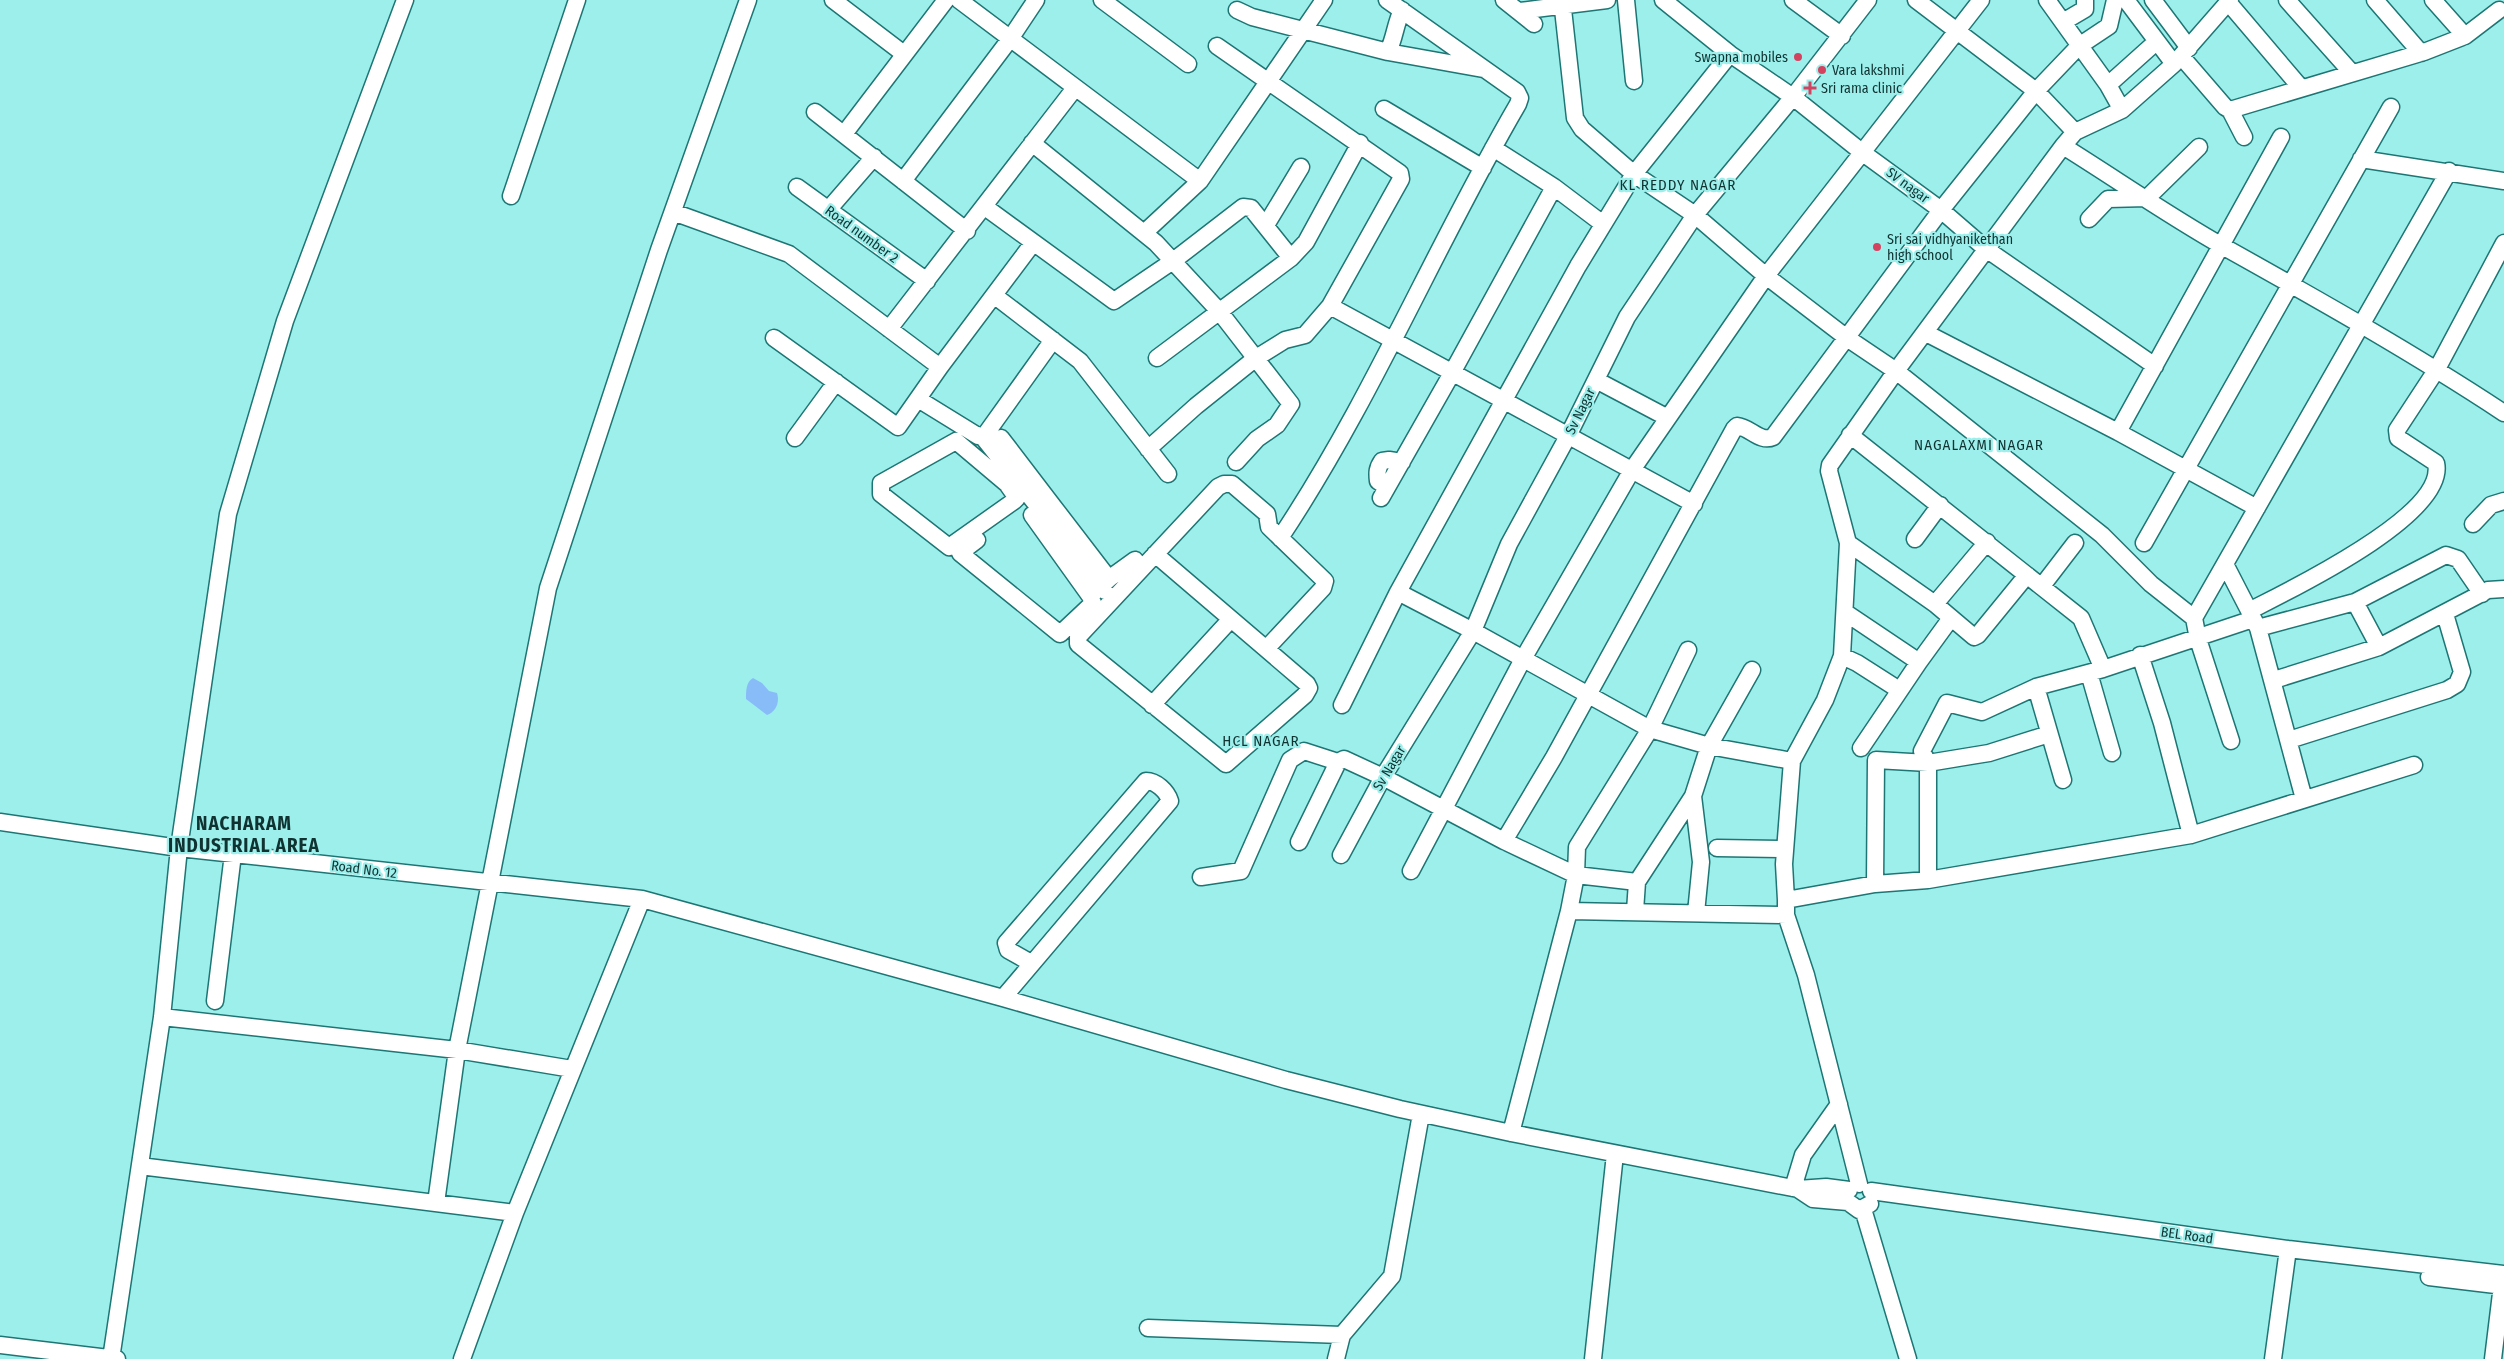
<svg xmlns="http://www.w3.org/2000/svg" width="2504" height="1359" font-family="'Fira Sans Condensed',sans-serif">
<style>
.water{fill:#88bcf9}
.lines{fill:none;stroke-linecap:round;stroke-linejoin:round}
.minor-casing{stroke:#1d7674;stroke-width:19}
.minor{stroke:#fff;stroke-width:16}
.poi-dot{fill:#d34360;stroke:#9defec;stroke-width:2}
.labels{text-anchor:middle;stroke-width:4.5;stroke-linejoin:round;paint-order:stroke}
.poi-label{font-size:14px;fill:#103332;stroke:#9defec;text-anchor:start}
.street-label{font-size:14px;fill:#103332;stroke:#9defec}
.neighbourhood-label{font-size:15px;letter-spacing:1px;fill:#103332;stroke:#9defec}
.district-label{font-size:19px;font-weight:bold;letter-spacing:1px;fill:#103332;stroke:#9defec}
</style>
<rect width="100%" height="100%" fill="#9defec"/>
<path class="water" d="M753 678 762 683 769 691 777 693C780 702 776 712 767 715L746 699C746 691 746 682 753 678Z"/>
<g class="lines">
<defs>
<path id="minor" d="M833 0 904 54
M959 0 1200 181
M1102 0 1188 64
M1504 0 1534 24
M1562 0 1575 118 1582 129 1634 174 1695 215 1766 276 1847 338 1896 371 2102 535 2151 584 2194 618 2198 639 2231 741
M1626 0 1634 81
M1663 0 1730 54 1793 97 1863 153 1941 210 1986 249 2155 366
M1793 0 1842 36
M1916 0 2036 91 2075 132
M2047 0 2108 85 2122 110
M2126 0 2174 64
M2153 0 2189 48
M2287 0 2352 73
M2375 0 2421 53
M2433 0 2465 36 2499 10
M2228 2 2301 88
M1237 10 1252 17 1388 52 1483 69
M1520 11 1607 0
M2063 22 2085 9V0
M1388 52C1395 37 1395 25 1402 10
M2181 56 2225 107 2230 110 2424 52 2465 36
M2108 85 2156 42
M1384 109 1483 168
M2230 110 2244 137
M815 112 967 231
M844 134 946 0
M1032 143 1156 243 1219 311 1291 404 1277 425 1257 439 1236 462
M2063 146C2116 179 2169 216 2224 247 2319 300 2413 353 2504 413
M1493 148 1554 187 1603 224
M2361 159 2504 181
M903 181 1010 39 1036 0
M797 187 927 281
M511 196 577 0
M985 207 1114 301 1173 261 1243 207 1251 208 1291 258
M828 210 874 157
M673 212 789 254 940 367
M2089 219 2108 199 2147 198 2199 147
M1266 225 1301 167
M1144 233 1200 181 1324 0
M995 296 1080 361 1168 474
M1330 306 1694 504
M889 329 1075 88
M1926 333 2118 432 2257 508
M774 338 898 427 940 367 1033 243
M1157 358 1291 258 1306 242 1360 143
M1596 380 1668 418
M918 399 978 436 985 435 1053 340
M2118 432 2281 137
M1850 435 2081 618 2103 669
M982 436 1105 591
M795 438 836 382
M1001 438 1053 506
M1148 449 1196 406 1256 358 1285 340 1305 335 1330 306 1401 179 1400 173 1217 46
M1007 484 1017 498 1014 501 949 547 881 494V483L956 441 1007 484 1016 479
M1387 487 1378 481C1377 473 1377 468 1382 461L1389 460 1402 462
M1381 498 1452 373 1554 187
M2473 524 2491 505 2504 501
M1280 538C1372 400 1435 246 1518 104L1520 98 1517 92 1387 0
M1915 539 1940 505
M977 540 960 553 1060 634 1093 603 1090 596
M1848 543 1935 604 1974 637 1978 635 2027 575
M2144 543 2391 107
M1155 554 1307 684 1309 688 1305 695 1226 764 1078 644V637L1218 487 1224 484H1232L1267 514 1269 527 1325 581 1323 588 1266 649
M2225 564 2258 628 2304 799
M1110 578 1090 596 1032 515 1053 506 1106 575 1110 578 1135 560
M2042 586 2075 543
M1398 592 1473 631 1650 729 1709 746 1792 761
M1935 604 1987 542
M2249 611C2288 591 2448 515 2436 463L2398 438 2397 430 2437 369 2504 243
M1846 613 1919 662 1861 748
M2194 618 2449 171
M2258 628 2355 602
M2379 647 2355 602 2446 555 2458 559 2482 594
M2140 655 2162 723 2191 835
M1842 656 1857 663 1893 686
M1919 662 1951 618
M2089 673 2112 753
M2274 680 2379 647 2488 590 2504 589
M2036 687 2063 780
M1152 705 1231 619
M1342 705 1398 592 1578 266 1634 174 1730 54
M2289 740 2447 690 2457 684 2462 672 2445 614
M1693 796 1701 862 1696 913
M0 822 179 848 642 899 1003 998 1286 1080 1400 1109 1511 1133 1798 1189 1826 1187 1849 1190
M1504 841 1554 757 1734 429 1737 426C1750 427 1760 443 1773 437L1941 210 2036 91 2079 46 2109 26 2115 0
M1299 842 1338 762 1344 759 1383 777 1504 841 1576 875 1637 882 1693 796 1709 746 1752 670
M1717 848 1785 849
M1341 855 1383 777 1473 631 1509 544 1568 436 1627 317 1695 215 1793 97 1868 0
M1411 871 1523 659 1632 470 1766 276 1981 0
M1201 877 1241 871 1290 760 1304 751 1338 762
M1928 880V763L1922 751 1947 703 1982 712 2036 687 2103 669 2253 619
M1875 884 1876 760 1928 763 1989 753 2049 734
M1786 900 1875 884 1928 880 2191 835 2414 765
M1569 911 1576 875 1577 847 1650 729 1688 650
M1635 911 1637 882
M1003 998 1170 801C1167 791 1156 781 1146 781L1006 943 1008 950 1031 963
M215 1001 233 854
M162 1017 457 1050 572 1069
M1511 1133 1569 911 1786 915
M140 1166 515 1213
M1859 1184 1806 975 1786 915V900L1784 864 1792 761 1825 700 1842 656 1848 543 1829 471 1830 465 1896 371 2063 146 2075 132 2122 110 2174 64 2230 0
M1793 1188 1803 1155 1839 1104
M1798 1189 1813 1199 1848 1202 1859 1210 1870 1204
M1871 1191 2288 1249 2504 1274
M436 1203 457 1050 548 588 659 250 748 0
M1863 1209 1908 1359
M2429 1277 2504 1286
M1148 1328 1342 1335
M0 1345 117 1359
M111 1359 162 1017 179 848 228 514 285 321 405 0
M462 1359 515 1213 642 899
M1336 1359 1342 1335 1392 1276 1421 1114
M1593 1359 1615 1154
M2273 1359 2288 1249
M2493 1359 2503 1277"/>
</defs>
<use href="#minor" class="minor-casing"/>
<use href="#minor" class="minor"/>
</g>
<g class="poi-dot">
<circle cx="1798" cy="57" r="5"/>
<circle cx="1822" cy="70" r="5"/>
<path d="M1807.5 80.5h5v5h5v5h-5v5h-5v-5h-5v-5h5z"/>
<circle cx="1877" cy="247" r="5"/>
</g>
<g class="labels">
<g class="poi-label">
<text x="1788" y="62" text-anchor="end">Swapna mobiles</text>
<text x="1832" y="75">Vara lakshmi</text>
<text x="1821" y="93">Sri rama clinic</text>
<text x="1887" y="244">Sri sai vidhyanikethan<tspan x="1887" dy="16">high school</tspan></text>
</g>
<g class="street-label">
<text transform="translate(1908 185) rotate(36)" y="5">SV nagar</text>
<text transform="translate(862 234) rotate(36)" y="5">Road number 2</text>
<text transform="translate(1580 411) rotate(-64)" y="5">Sv Nagar</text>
<text transform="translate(1389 768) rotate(-59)" y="5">Sv Nagar</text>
<text transform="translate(364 869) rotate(7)" y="5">Road No. 12</text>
<text transform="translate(2187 1235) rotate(8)" y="5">BEL Road</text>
</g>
<g class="neighbourhood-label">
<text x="1678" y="190">KL REDDY NAGAR</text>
<text x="1979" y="450">NAGALAXMI NAGAR</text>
<text x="1261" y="746">HCL NAGAR</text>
</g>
<g class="district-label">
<text x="244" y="830">NACHARAM<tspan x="244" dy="22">INDUSTRIAL AREA</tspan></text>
</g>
</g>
</svg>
